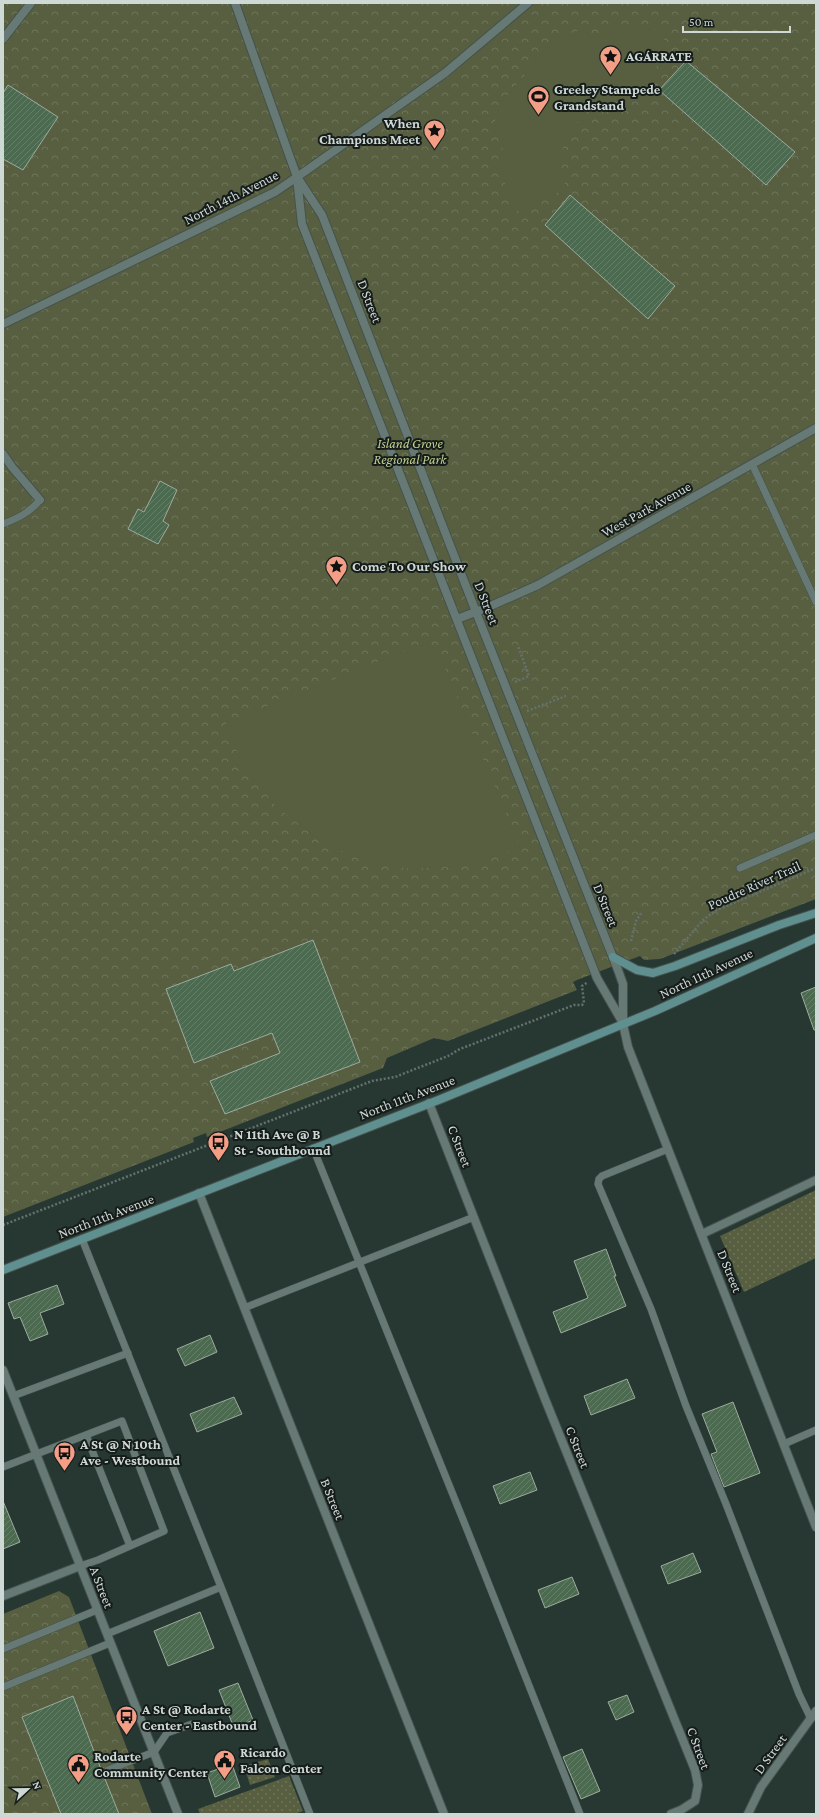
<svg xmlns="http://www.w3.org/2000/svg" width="819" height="1817" font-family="'Crimson Pro',serif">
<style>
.grass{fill:url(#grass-dots)}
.park{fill:url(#park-crowns)}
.pitch{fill:#575f40}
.building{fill:url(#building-hatch);stroke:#9eab9f}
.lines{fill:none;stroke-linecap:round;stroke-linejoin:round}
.service-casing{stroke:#44524e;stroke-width:8}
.minor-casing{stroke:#44524e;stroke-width:10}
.tertiary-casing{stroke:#44524e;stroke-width:10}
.secondary-casing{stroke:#44524e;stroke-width:10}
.path{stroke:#64726d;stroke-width:2.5;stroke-dasharray:2 2;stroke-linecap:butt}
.service{stroke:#677974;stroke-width:7}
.minor{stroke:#677974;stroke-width:8}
.tertiary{stroke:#677974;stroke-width:8}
.secondary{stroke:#5f908f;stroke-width:8}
.labels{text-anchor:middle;stroke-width:4;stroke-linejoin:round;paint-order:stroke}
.poi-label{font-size:14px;font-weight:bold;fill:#ced8d4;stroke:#151c1a;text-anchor:start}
.street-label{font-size:14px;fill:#ced8d4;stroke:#151c1a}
.park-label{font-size:14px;font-style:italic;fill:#bfce8f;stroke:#151c1a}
</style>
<defs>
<pattern id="grass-dots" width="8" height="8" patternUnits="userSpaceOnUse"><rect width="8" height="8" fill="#575f40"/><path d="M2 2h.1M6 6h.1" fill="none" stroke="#6e755b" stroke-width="1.8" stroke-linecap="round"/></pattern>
<pattern id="park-crowns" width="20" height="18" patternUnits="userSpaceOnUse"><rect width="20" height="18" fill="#575f40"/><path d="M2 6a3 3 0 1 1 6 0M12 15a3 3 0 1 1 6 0" fill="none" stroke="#6e755b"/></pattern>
<pattern id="building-hatch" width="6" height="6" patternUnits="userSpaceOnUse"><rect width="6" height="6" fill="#4c6a4f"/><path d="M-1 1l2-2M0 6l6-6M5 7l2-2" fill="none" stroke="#657f67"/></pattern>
</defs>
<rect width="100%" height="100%" fill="#273732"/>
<path class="grass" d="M816 1190V1258L744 1292 720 1236Z
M268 1759 275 1777 250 1785 244 1766Z
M289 1776 303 1811 295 1814H200L198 1809Z"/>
<path class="park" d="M3 3H816V899L660 959 644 960 640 956 577 980 573 982 577 990 448 1041 434 1038 387 1058 383 1068 207 1137 206 1133 193 1138 194 1142 3 1217Z
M59 1591 69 1597 152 1814H3V1614Z"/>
<path class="pitch" d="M585 28 590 38 613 29 667 30 650 88 627 86 599 98 567 134 559 161 566 189 512 213 500 161 505 137 492 131 500 104 555 39Z
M419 645 437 649 520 847 468 865 412 869 372 863 325 844 277 807 243 766 226 723Z"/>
<path class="building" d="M686 61 795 152 766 185 659 90Z
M8 85 58 117 23 170 3 159V93Z
M570 195 675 286 648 319 545 225Z
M160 481 177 490 163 521 169 525 158 544 128 529 138 509 144 512Z
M313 940 360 1062 225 1114 210 1081 280 1053 272 1033 194 1063 166 989 231 964 234 971Z
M816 987V1030H814L801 993Z
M606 1249 616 1276H614L626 1306 561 1333 553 1312 588 1298 574 1261Z
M57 1285 64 1304 40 1313 48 1334 30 1341 20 1317 14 1319 8 1303Z
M210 1335 217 1352 185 1366 177 1349Z
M627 1379 635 1398 591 1415 584 1396Z
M234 1397 242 1414 197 1432 190 1414Z
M733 1402 760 1473 724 1487 711 1454 717 1452 702 1414Z
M530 1472 537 1490 500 1504 493 1486Z
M3 1501 20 1542 3 1549Z
M693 1553 701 1572 668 1584 661 1566Z
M572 1577 579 1594 545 1608 538 1590Z
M200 1612 214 1648 168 1666 154 1631Z
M238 1683 253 1720 234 1728 219 1690Z
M627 1695 634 1712 616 1720 608 1702Z
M73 1696 95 1754 119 1814H61L22 1717Z
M582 1749 600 1791 581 1799 563 1757Z
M232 1764 240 1787 215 1797 207 1773Z"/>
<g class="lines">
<defs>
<path id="service" d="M752 464 816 602
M3 524C18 518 29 513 40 500
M740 868 816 835
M313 1148 466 1527 580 1814
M668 1149 602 1176 599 1179 598 1184 651 1309 686 1406 726 1504 799 1694 811 1719
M82 1239 221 1587 107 1634
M244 1308 474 1217
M13 1396 128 1353
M86 1435 130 1546
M784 1444 816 1430
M3 1467 122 1421 164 1531 98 1560 80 1566
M221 1587 310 1814
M3 1649 97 1610
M3 1687 110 1643
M108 1770 154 1752 167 1733 192 1724"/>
<path id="minor" d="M235 3 297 177 445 73 528 3
M3 39 31 3
M3 454 12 467 40 500
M457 619 486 608 538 585 816 428
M429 1103 545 1399 695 1770 698 1785 695 1801 681 1810 671 1814
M199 1193 444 1814
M702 1234 816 1180
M3 1596 80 1566"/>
<path id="tertiary" d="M297 177 322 215 476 612 618 970 623 984V1024L628 1047 816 1527
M297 178 302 224 597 978 623 1023
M3 324 275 192 297 177
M3 1370 178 1814
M748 1814 761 1787 816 1711"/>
<path id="secondary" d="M613 957 637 970 653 973 675 966 779 925 816 913
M3 1270 441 1099 655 1011 816 938"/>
</defs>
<use href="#service" class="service-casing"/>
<use href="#minor" class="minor-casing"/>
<use href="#tertiary" class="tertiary-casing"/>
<use href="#secondary" class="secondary-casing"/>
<path class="path" d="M515 682 529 676 518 646
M527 711 566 696
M631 941 636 921 642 912
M674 954 704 919 717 910 816 868
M3 1225 372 1081 395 1077 448 1056 460 1049 574 1005H582L584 1003 582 986 588 982"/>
<use href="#service" class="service"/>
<use href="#minor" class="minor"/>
<use href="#tertiary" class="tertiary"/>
<use href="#secondary" class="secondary"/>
</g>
<defs>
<symbol id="sight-pin" viewBox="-11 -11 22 30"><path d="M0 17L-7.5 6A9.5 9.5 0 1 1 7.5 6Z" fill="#f49e86" stroke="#151c1a"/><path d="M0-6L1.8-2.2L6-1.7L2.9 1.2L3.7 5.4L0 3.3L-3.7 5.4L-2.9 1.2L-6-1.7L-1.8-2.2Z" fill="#111"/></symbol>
<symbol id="stadium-pin" viewBox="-11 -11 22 30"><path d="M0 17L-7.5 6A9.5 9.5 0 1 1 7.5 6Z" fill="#f49e86" stroke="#151c1a"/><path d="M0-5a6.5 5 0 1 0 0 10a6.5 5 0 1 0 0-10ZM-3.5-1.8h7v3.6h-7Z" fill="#111"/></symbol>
<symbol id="bus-pin" viewBox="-11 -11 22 30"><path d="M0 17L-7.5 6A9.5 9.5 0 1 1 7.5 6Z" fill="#f49e86" stroke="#151c1a"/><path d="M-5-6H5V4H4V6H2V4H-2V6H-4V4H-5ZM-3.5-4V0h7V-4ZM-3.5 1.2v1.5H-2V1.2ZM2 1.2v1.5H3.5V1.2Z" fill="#111"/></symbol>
<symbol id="civic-pin" viewBox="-11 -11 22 30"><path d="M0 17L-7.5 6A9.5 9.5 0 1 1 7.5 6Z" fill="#f49e86" stroke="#151c1a"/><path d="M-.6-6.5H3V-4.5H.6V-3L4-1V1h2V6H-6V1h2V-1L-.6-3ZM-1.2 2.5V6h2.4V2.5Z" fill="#111"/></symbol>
</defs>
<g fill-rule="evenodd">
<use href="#sight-pin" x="598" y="44" width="25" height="34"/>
<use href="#stadium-pin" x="526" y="84" width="25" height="34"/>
<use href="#sight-pin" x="422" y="118" width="25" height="34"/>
<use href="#sight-pin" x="324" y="554" width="25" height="34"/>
<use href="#bus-pin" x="206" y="1130" width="25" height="34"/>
<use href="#bus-pin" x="52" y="1440" width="25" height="34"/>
<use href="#bus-pin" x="114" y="1704" width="25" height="34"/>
<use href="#civic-pin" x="212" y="1748" width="25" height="34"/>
<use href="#civic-pin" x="66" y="1752" width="25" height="34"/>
</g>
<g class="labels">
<g class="poi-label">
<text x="626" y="61">AGÁRRATE</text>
<text x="554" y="94">Greeley Stampede<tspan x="554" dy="16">Grandstand</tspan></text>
<text x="420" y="128" text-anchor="end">When<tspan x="420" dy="16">Champions Meet</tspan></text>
<text x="352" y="571">Come To Our Show</text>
<text x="234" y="1139">N 11th Ave @ B<tspan x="234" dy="16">St - Southbound</tspan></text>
<text x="80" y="1449">A St @ N 10th<tspan x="80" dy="16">Ave - Westbound</tspan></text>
<text x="142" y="1714">A St @ Rodarte<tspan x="142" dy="16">Center - Eastbound</tspan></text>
<text x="240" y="1757">Ricardo<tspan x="240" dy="16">Falcon Center</tspan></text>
<text x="94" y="1761">Rodarte<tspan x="94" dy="16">Community Center</tspan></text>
</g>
<g class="street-label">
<text transform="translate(231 197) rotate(-27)" y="5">North 14th Avenue</text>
<text transform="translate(370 301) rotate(69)" y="5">D Street</text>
<text transform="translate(646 509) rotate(-29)" y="5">West Park Avenue</text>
<text transform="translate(487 603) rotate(69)" y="5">D Street</text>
<text transform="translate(754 885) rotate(-24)" y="5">Poudre River Trail</text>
<text transform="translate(606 905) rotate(68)" y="5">D Street</text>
<text transform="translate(706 973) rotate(-25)" y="5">North 11th Avenue</text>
<text transform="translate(407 1097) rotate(-21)" y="5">North 11th Avenue</text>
<text transform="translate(460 1146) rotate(69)" y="5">C Street</text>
<text transform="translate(106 1216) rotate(-21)" y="5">North 11th Avenue</text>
<text transform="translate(730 1271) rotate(68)" y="5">D Street</text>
<text transform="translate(578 1447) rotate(68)" y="5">C Street</text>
<text transform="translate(333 1499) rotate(68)" y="5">B Street</text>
<text transform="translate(102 1587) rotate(69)" y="5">A Street</text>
<text transform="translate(699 1748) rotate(70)" y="5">C Street</text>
<text transform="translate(770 1754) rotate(-54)" y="5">D Street</text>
</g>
<g class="park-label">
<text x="410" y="448">Island Grove<tspan x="410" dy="16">Regional Park</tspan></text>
</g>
</g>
<rect width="819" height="1817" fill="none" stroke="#ced8d4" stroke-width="8"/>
<g transform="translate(28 1789) rotate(68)" stroke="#151c1a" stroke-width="3" paint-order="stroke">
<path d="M0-3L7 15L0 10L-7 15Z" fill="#ced8d4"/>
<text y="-6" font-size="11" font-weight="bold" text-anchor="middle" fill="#ced8d4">N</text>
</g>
<path d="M683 26v6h107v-6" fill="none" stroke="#ced8d4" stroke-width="2"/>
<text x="689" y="26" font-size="12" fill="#ced8d4" stroke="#151c1a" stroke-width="3" paint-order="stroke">50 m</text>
</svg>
